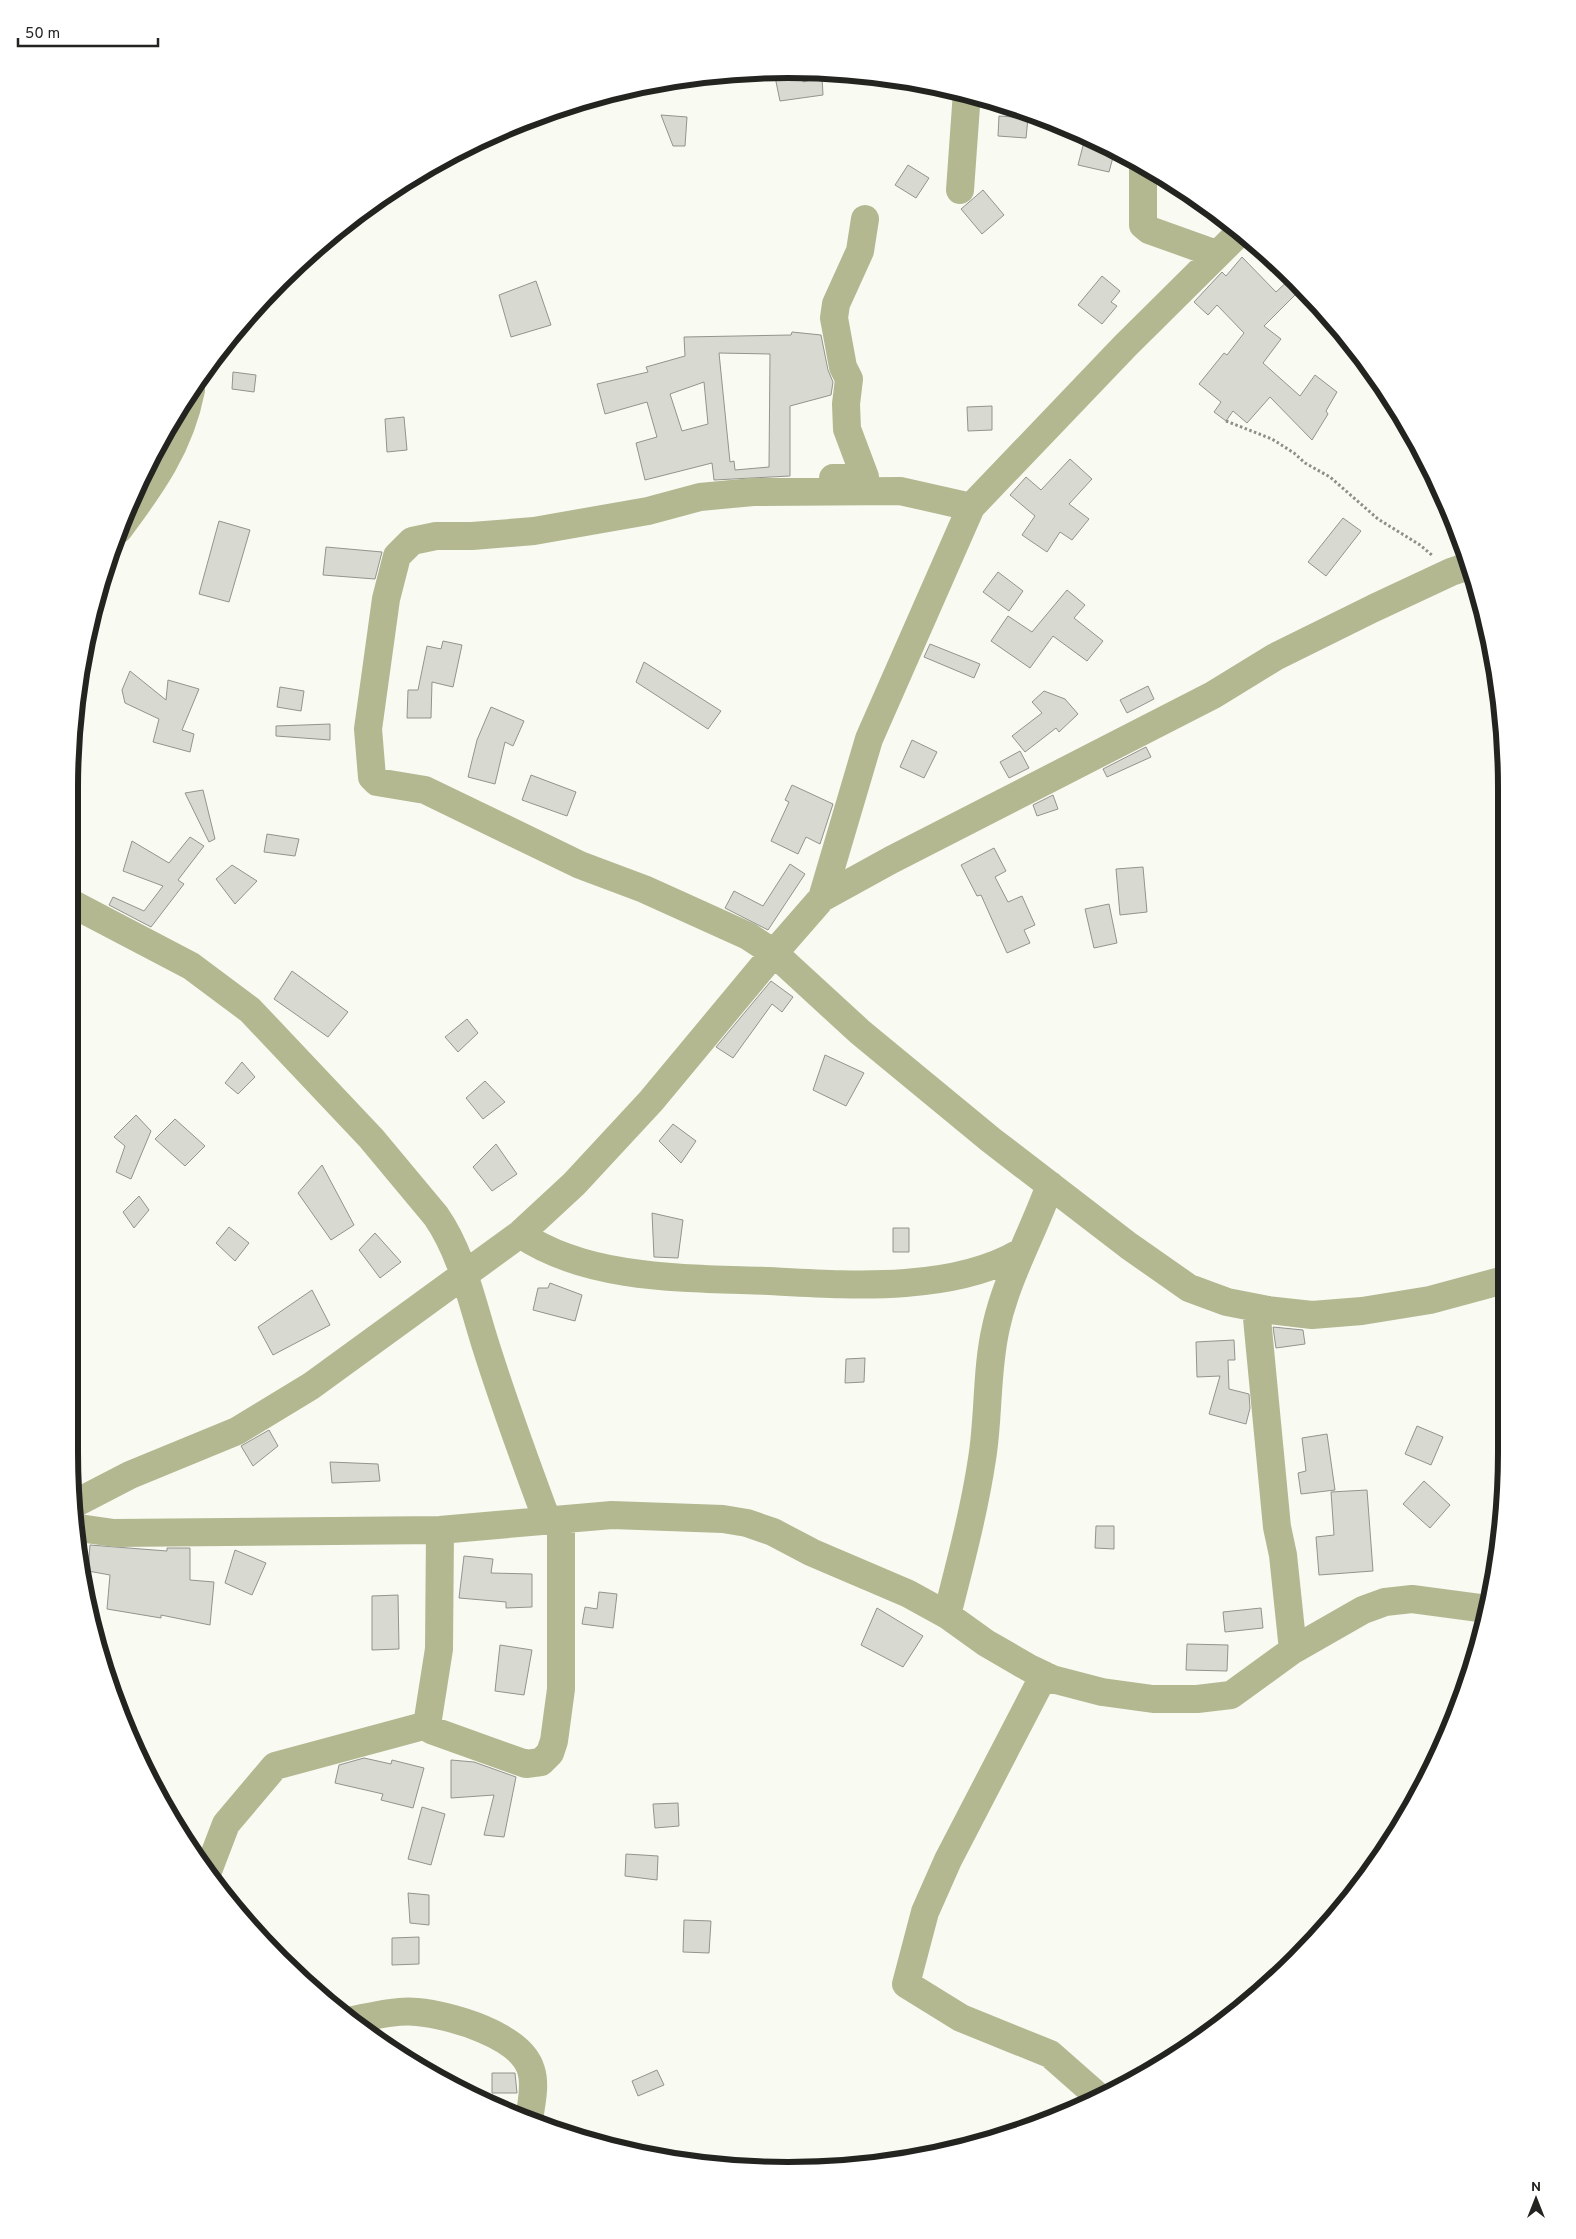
<svg xmlns="http://www.w3.org/2000/svg" width="1576" height="2239" font-family="Overpass,sans-serif">
<style>
.building{fill:#d8d9d1;stroke:#93948d;fill-rule:evenodd}
.lines{fill:none;stroke-linecap:round;stroke-linejoin:round}
.path{stroke:#8d8e88;stroke-width:3;stroke-dasharray:2.5 2.5;stroke-linecap:butt}
.minor{stroke:#b3b891;stroke-width:28}
.rim{fill:none;stroke:#232320;stroke-width:6}
</style>
<rect width="100%" height="100%" fill="#f9faf2"/>
<path class="building" d="M802 71 803 82 822 77 823 95 780 101 774 72Z
M661 115 687 117 685 146H673Z
M999 116 1028 118 1026 138 998 136Z
M1084 142 1115 150 1109 172 1078 165Z
M908 165 929 178 916 198 895 185Z
M983 190 1004 215 982 234 961 209Z
M1242 257 1276 292 1291 278 1302 288 1264 326 1281 339 1263 363 1300 396 1315 375 1337 392 1326 411 1328 414 1312 440 1270 397 1247 423 1233 411 1226 421 1214 412 1221 402 1199 384 1224 353 1227 355 1244 333 1217 305 1208 315 1194 302 1222 272 1226 276Z
M1102 276 1120 291 1111 302 1117 306 1102 324 1078 305Z
M536 281 551 325 511 337 499 295Z
M792 332 821 335 828 370 833 382 831 395 790 406V476L714 480 712 463 645 480 636 443 657 437 647 402 605 414 597 384 648 372 646 367 685 356 684 337 791 335ZM719 353 770 354 769 467 735 470 734 461 730 462ZM704 382 708 424 682 431 670 394Z
M233 372 256 375 254 392 232 389Z
M992 406V430L968 431 967 407Z
M404 417 407 450 387 452 385 419Z
M1070 459 1092 479 1069 504 1089 519 1072 540 1060 532 1047 552 1022 535 1035 516 1010 495 1026 477 1041 490Z
M1343 518 1361 531 1326 576 1308 562Z
M219 521 250 530 229 602 199 594Z
M326 547 382 552 375 579 323 575Z
M998 572 1023 591 1009 611 983 592Z
M1067 590 1085 605 1074 618 1103 641 1087 661 1053 636 1030 668 991 641 1008 616 1032 632Z
M443 641 462 645 453 687 432 682 431 718H407L408 690H418L427 646 441 649Z
M930 644 980 664 974 678 924 657Z
M644 662 721 711 708 729 636 682Z
M130 671 166 700 168 680 199 689 182 730 194 734 190 752 153 742 159 719 125 703 122 690Z
M1148 686 1154 699 1127 713 1120 700Z
M280 687 304 691 301 711 277 707Z
M1044 691 1065 699 1078 714 1059 732 1056 728 1025 752 1012 736 1042 713 1032 702Z
M491 707 524 721 513 746 505 742 495 784 468 777 477 740Z
M330 724V740L276 736V726Z
M912 740 937 752 924 778 900 767Z
M1146 747 1151 757 1107 777 1103 769Z
M1020 751 1029 768 1009 778 1000 762Z
M531 775 576 792 567 816 522 800Z
M792 785 833 804 820 844 806 837 798 854 771 841 789 802 785 800Z
M203 790 215 839 209 842 185 793Z
M1053 795 1058 809 1037 816 1033 805Z
M267 834 299 839 295 856 264 852Z
M190 837 204 846 178 880 184 884 151 927 109 905 113 897 144 911 163 886 123 871 132 841 169 863Z
M994 848 1006 871 995 877 1008 902 1022 896 1035 925 1024 930 1030 943 1007 953 981 895 977 896 961 865Z
M790 864 805 874 768 930 725 908 734 891 763 906Z
M232 865 257 881 235 904 216 879Z
M1143 867 1147 912 1120 915 1116 869Z
M1109 904 1117 943 1094 948 1085 909Z
M292 971 348 1012 328 1037 274 999Z
M771 981 793 997 782 1012 772 1004 733 1058 716 1047Z
M467 1019 478 1033 458 1052 445 1037Z
M825 1055 864 1073 846 1106 813 1090Z
M242 1062 255 1077 238 1094 225 1083Z
M485 1081 505 1102 483 1119 466 1098Z
M136 1115 151 1131 131 1179 116 1172 125 1146 114 1137Z
M175 1119 205 1146 185 1166 155 1139Z
M673 1124 696 1141 681 1163 659 1141Z
M496 1144 517 1174 492 1191 473 1167Z
M322 1165 354 1225 331 1240 298 1193Z
M139 1196 149 1210 134 1228 123 1212Z
M652 1213 683 1220 678 1258 654 1257Z
M229 1227 249 1243 235 1261 216 1243Z
M893 1228H909V1252H893Z
M375 1233 401 1262 380 1278 359 1250Z
M550 1283 582 1295 575 1321 533 1310 538 1288H548Z
M312 1290 330 1325 273 1355 258 1327Z
M1273 1327 1303 1330 1305 1344 1276 1348Z
M1234 1340 1235 1360H1228L1229 1389 1249 1394 1250 1408 1246 1424 1209 1414 1220 1376 1197 1377 1196 1342Z
M865 1358 864 1382 845 1383 846 1359Z
M1417 1426 1443 1437 1431 1465 1405 1454Z
M269 1430 278 1446 253 1466 241 1446Z
M1327 1434 1335 1490 1301 1494 1298 1473 1306 1471 1302 1438Z
M330 1462 378 1464 380 1481 332 1483Z
M1424 1481 1450 1505 1430 1528 1403 1504Z
M1367 1490 1373 1571 1319 1575 1316 1537 1334 1535 1331 1492Z
M1096 1526H1114V1549L1095 1548Z
M90 1545 167 1551V1548H190V1580L214 1582 210 1625 161 1615V1618L107 1609 110 1575 88 1571Z
M235 1550 266 1563 252 1595 225 1583Z
M464 1556 493 1559 491 1573 532 1574V1607L506 1608V1602L459 1598Z
M599 1592 617 1594 613 1628 582 1624 585 1607 597 1609Z
M398 1595 399 1649 372 1650V1596Z
M877 1608 923 1636 903 1667 861 1645Z
M1261 1608 1263 1628 1225 1632 1223 1612Z
M1187 1644 1228 1645 1227 1671 1186 1670Z
M500 1645 532 1650 524 1695 495 1691Z
M364 1758 391 1764 392 1760 424 1768 413 1808 381 1800 383 1794 335 1783 339 1765Z
M451 1760 474 1762 516 1777 504 1837 484 1835 494 1795 451 1798Z
M678 1803 679 1826 655 1828 653 1804Z
M422 1807 445 1814 431 1865 408 1859Z
M626 1854 658 1856 657 1880 625 1876Z
M408 1893 429 1895V1925L410 1923Z
M684 1920 711 1921 709 1953 683 1952Z
M419 1937V1964L392 1965V1938Z
M657 2070 664 2085 638 2096 632 2081Z
M492 2073H515L517 2093H492Z"/>
<g class="lines">
<path class="path" d="M1226 421 1272 439 1294 453 1305 463 1330 477 1378 519 1420 545 1433 556"/>
<path class="minor" d="M1143 166V225L1149 230 1216 254
M960 190 967 92
M833 478 865 477 847 429 846 404 849 379 843 367 834 318 836 304 860 251 865 219
M971 507 900 491 753 492 700 497 648 511 534 531 472 536H436L412 541 397 556 386 599 368 729 372 777 377 782 425 790 580 865 644 889 748 936 774 953 860 1032 991 1140 1129 1246 1189 1288 1227 1302 1268 1310 1312 1315 1362 1311 1430 1300 1504 1280
M119 529C152 485 180 446 191 390
M822 898 869 739 971 507 1125 346 1241 231
M69 902 191 966 250 1010 371 1138 436 1216C461 1252 471 1298 484 1340 503 1401 525 1461 547 1520
M520 1234C589 1281 689 1278 769 1281 847 1285 952 1293 1021 1252
M1256 1308 1277 1527 1283 1555 1293 1650
M76 1503 130 1475 237 1431 311 1386 520 1234 574 1184 651 1101 774 953 822 898 891 860 1213 695 1275 657 1374 608 1451 572 1471 565
M79 1528 114 1533 440 1530 612 1515 723 1519 747 1523 773 1532 811 1552 907 1593 947 1615 986 1643 1031 1669 1052 1679 1102 1692 1153 1699H1197L1231 1695 1293 1650 1363 1610 1385 1602 1412 1599 1487 1609
M440 1530 439 1649 427 1725 431 1730 526 1764 541 1762 550 1753 554 1741 561 1689V1520
M947 1615C960 1564 974 1512 982 1459 989 1416 986 1370 996 1327 1007 1277 1033 1233 1050 1185
M1044 1675 948 1860 925 1912 906 1984 961 2018 1050 2054 1100 2098
M208 1871 226 1824 275 1766 427 1725
M353 2020C373 2016 396 2010 417 2012 450 2015 521 2035 531 2070 536 2085 531 2105 529 2120"/>
</g>
<path d="M0 0H1576V2239H0ZM788 78H788A710 710 0 0 1 1498 788V1452A710 710 0 0 1 788 2162H788A710 710 0 0 1 78 1452V788A710 710 0 0 1 788 78Z" fill="#fff" fill-rule="evenodd"/>
<path class="rim" d="M788 78H788A710 710 0 0 1 1498 788V1452A710 710 0 0 1 788 2162H788A710 710 0 0 1 78 1452V788A710 710 0 0 1 788 78Z"/>
<g transform="translate(1536 2199)" stroke="#ffffff" stroke-width="4" paint-order="stroke">
<path d="M0-4L9 19L0 12L-9 19Z" fill="#232320"/>
<text y="-8" font-size="14" font-weight="bold" text-anchor="middle" fill="#232320">N</text>
</g>
<path d="M18 38v8h140v-8" fill="none" stroke="#232320" stroke-width="2.5"/>
<text x="25" y="38" font-size="15" fill="#232320" stroke="#ffffff" stroke-width="4" paint-order="stroke">50 m</text>
</svg>
